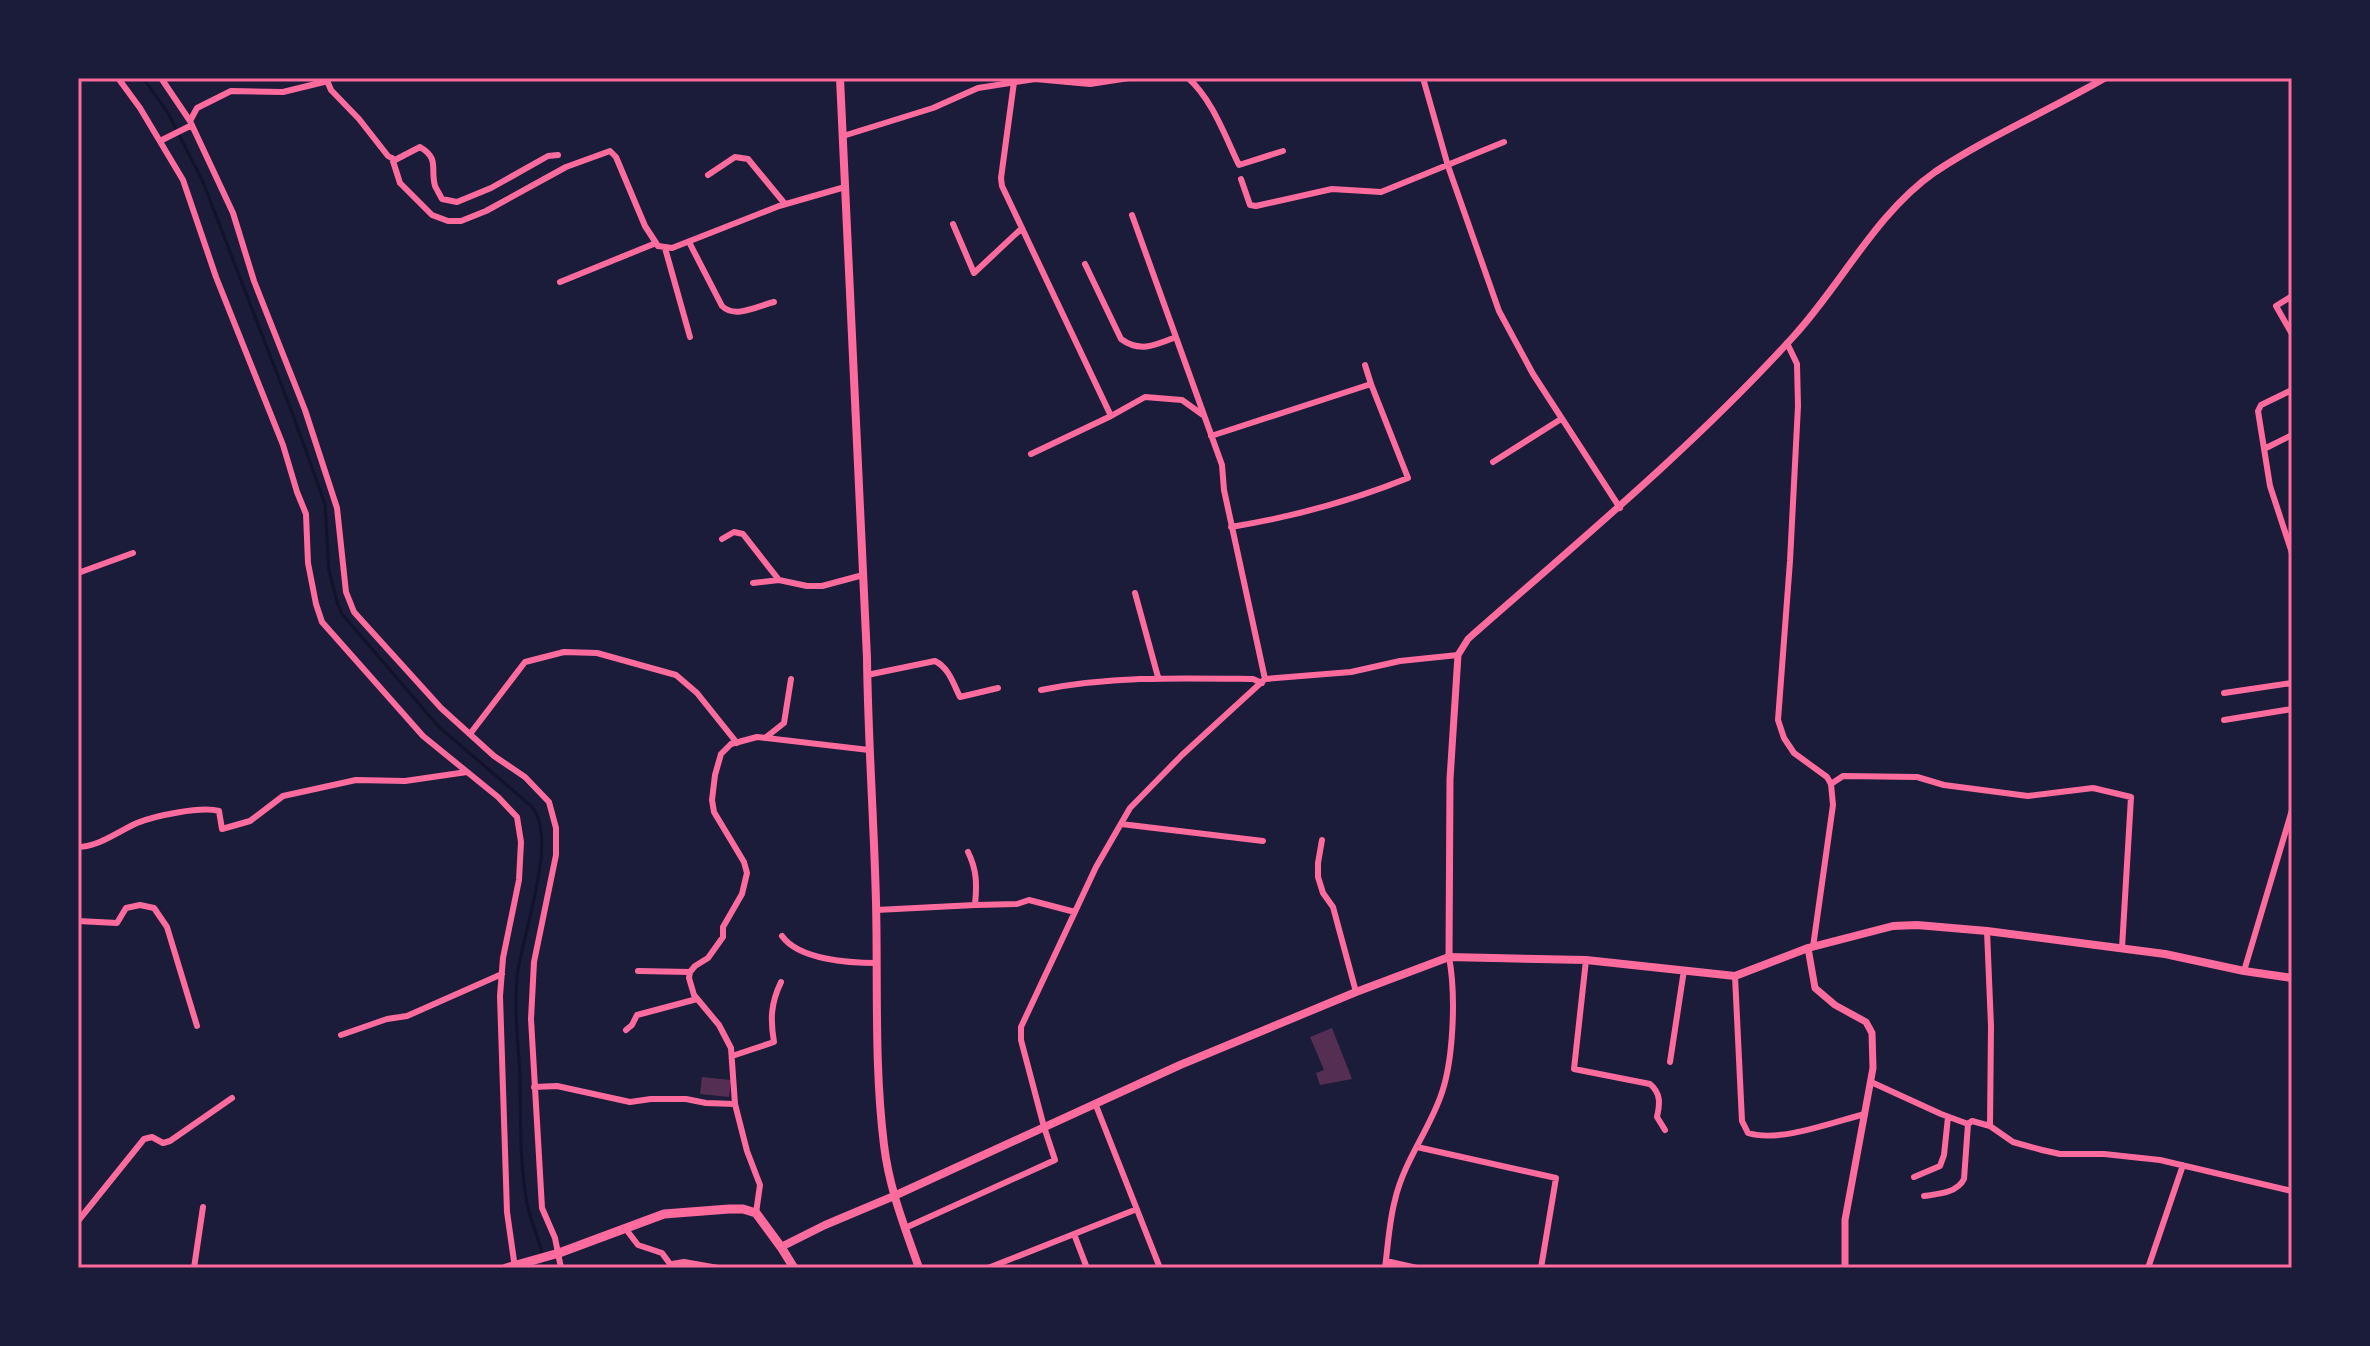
<svg xmlns="http://www.w3.org/2000/svg" width="2370" height="1346" font-family="'Fira Sans',sans-serif">
<style>
.lines{fill:none;stroke-linecap:round;stroke-linejoin:round}
.stream{stroke:#12122b;stroke-width:3}
.building{fill:#542f53}
.minor{stroke:#ff6b9d;stroke-width:6}
.tertiary{stroke:#ff6b9d;stroke-width:7}
.secondary{stroke:#ff6b9d;stroke-width:8}
.primary{stroke:#ff6b9d;stroke-width:9}
.neatline{fill:none;stroke:#ff6b9d;stroke-width:3}
</style>
<rect width="100%" height="100%" fill="#1b1b3a"/>
<g class="lines">
<path class="stream" d="M143 78 168 113 203 182 293 415 325 504 329 571 338 605 342 614 438 726 530 805C561 835 521 937 517 977 514 1009 518 1043 520 1075 521 1118 519 1160 527 1203 531 1225 543 1246 545 1268"/>
</g>
<path class="building" d="M1332 1028 1352 1079 1320 1085 1316 1073 1324 1070 1310 1037Z
M702 1077 731 1080 729 1097 700 1094Z"/>
<g class="lines">
<path class="minor" d="M118 78 140 108 183 180 216 277 283 445 297 492 306 514 308 563 316 604 322 622 423 736 498 797 517 817 521 842 519 880 503 958 500 996 507 1212 515 1268
M161 78 190 121 233 213 254 281 305 410 337 508 346 592 354 612 441 708 494 756 525 777 549 802 556 828V855L534 962 531 1019 542 1208 555 1238 561 1268
M326 78 331 90 359 119 388 156 395 160 420 147C440 159 430 168 435 186 436 188 441 197 442 199L457 202 491 188 548 156 558 155
M1188 78C1212 99 1225 136 1239 165L1283 151
M1423 78 1448 166 1499 311 1533 374 1620 508
M1014 82 1001 178 1002 186 1111 416
M190 121 197 108 231 91 283 92 328 81
M843 136 933 108 978 88 1035 79 1090 84 1129 78
M160 141 192 125
M392 158 400 183 432 215 448 221H461L486 211 566 167 610 151 616 157 645 226 658 246 672 248 779 206 845 187
M708 175 735 157 748 159 785 204
M1241 179 1250 205 1256 206 1332 189 1381 192 1504 142
M1132 215 1222 465 1224 490 1265 679
M953 224 974 273 1022 228
M689 242 722 306C735 319 758 306 774 302
M665 248 690 337
M1085 264 1121 339C1140 353 1156 345 1176 337
M560 282 656 243
M2292 296 2276 306 2292 334
M1787 343 1797 364 1798 406 1790 561 1778 720 1784 738 1794 753 1827 777 1831 784 1833 805 1813 947
M2292 390 2261 405 2258 411 2270 486 2292 553
M1211 436 1371 384 1365 365
M2264 449 2292 435
M1031 454 1111 416 1145 397 1182 400 1203 415
M1493 462 1561 419
M1231 527C1292 517 1351 501 1408 478L1371 384
M722 539 734 532 743 534 779 580
M78 573 133 553
M753 583 779 580 807 586H822L863 575
M1135 593 1158 677
M867 675 935 661C949 668 953 683 960 697L998 688
M1041 690C1111 676 1182 678 1253 679L1262 683
M2224 693 2292 683
M2224 720 2292 709
M470 734 525 662 564 652 597 653 676 675 697 693 737 743
M765 738 784 723 791 679
M1831 784 1843 776 1917 777 1944 785 2028 796 2093 788 2131 797 2122 948
M1121 824 1263 841
M1322 840 1318 863V877L1323 893 1333 907 1356 992
M78 847C100 846 117 832 137 823 154 816 201 806 219 811L222 829 250 821 283 796 356 780 405 781 467 772
M968 852C977 870 977 885 975 905L1017 904 1029 900 1075 912
M876 910 975 905
M78 921 117 923 126 908 140 905 154 908 167 927 197 1026
M1987 931 1991 1026 1990 1126
M782 936C799 960 850 963 877 963
M1586 960 1574 1069 1650 1084C1661 1093 1660 1104 1657 1117L1665 1130
M638 971 690 972
M2244 971 2292 810
M1735 976 1742 1121 1748 1133C1779 1143 1833 1122 1865 1114
M626 1030 632 1025 637 1015 697 999
M341 1035 387 1019 407 1016 502 974
M732 1056 774 1042C770 1019 771 1003 781 982
M1670 1062 1684 970
M1871 1082 1941 1114 1968 1124
M534 1087 557 1086 630 1102 651 1099H686L706 1103 735 1104
M1095 1103 1160 1268
M1417 1147 1556 1178 1541 1268
M1914 1177 1940 1166 1944 1155 1948 1117
M1924 1196C1938 1194 1957 1193 1964 1179L1968 1124 1972 1121 1990 1126 2013 1142 2042 1150 2060 1154H2104L2160 1160 2292 1191
M756 1213 760 1185 747 1151 735 1104 731 1048 719 1025 694 995 689 978 690 972 695 966 708 958 723 937V927L742 894 747 873 744 862 714 812 712 800 715 775 721 754 731 744 757 737 869 750
M78 1221 144 1139 152 1137 163 1143 170 1141 232 1098
M625 1228 638 1245 662 1253 673 1268
M905 1228 1055 1160 1044 1127 1021 1040V1027L1096 867 1130 808 1182 755 1265 679 1351 672 1400 661 1458 655
M1074 1234 1087 1268
M1386 1261 1417 1268
M672 1264 684 1262 718 1268
M194 1268 203 1207
M988 1268 1137 1209
M1385 1268C1388 1246 1389 1222 1395 1200 1403 1164 1427 1133 1440 1098 1454 1062 1456 994 1449 957
M2148 1268 2183 1165"/>
<path class="tertiary" d="M1808 948 1815 988 1835 1005 1866 1022 1872 1033 1873 1068 1845 1220V1268
M1449 957 1450 779 1458 655 1468 639C1579 541 1693 447 1793 337 1842 284 1875 214 1935 172 1989 136 2050 110 2105 78"/>
<path class="secondary" d="M840 78 867 658C868 740 874 821 876 902 878 982 874 1065 884 1145 889 1188 905 1228 919 1268
M781 1247 825 1225 894 1196 1180 1065 1356 992 1449 957 1586 960 1735 976 1808 948 1893 926 1917 925 1987 931 2165 954 2244 971 2292 978"/>
<path class="primary" d="M506 1268 559 1253 664 1214 729 1209H743L756 1213 781 1247 794 1268"/>
</g>
<rect width="2370" height="1346" fill="none" stroke="#1b1b3a" stroke-width="160"/>
<rect x="80" y="80" width="2210" height="1186" class="neatline"/>
</svg>
